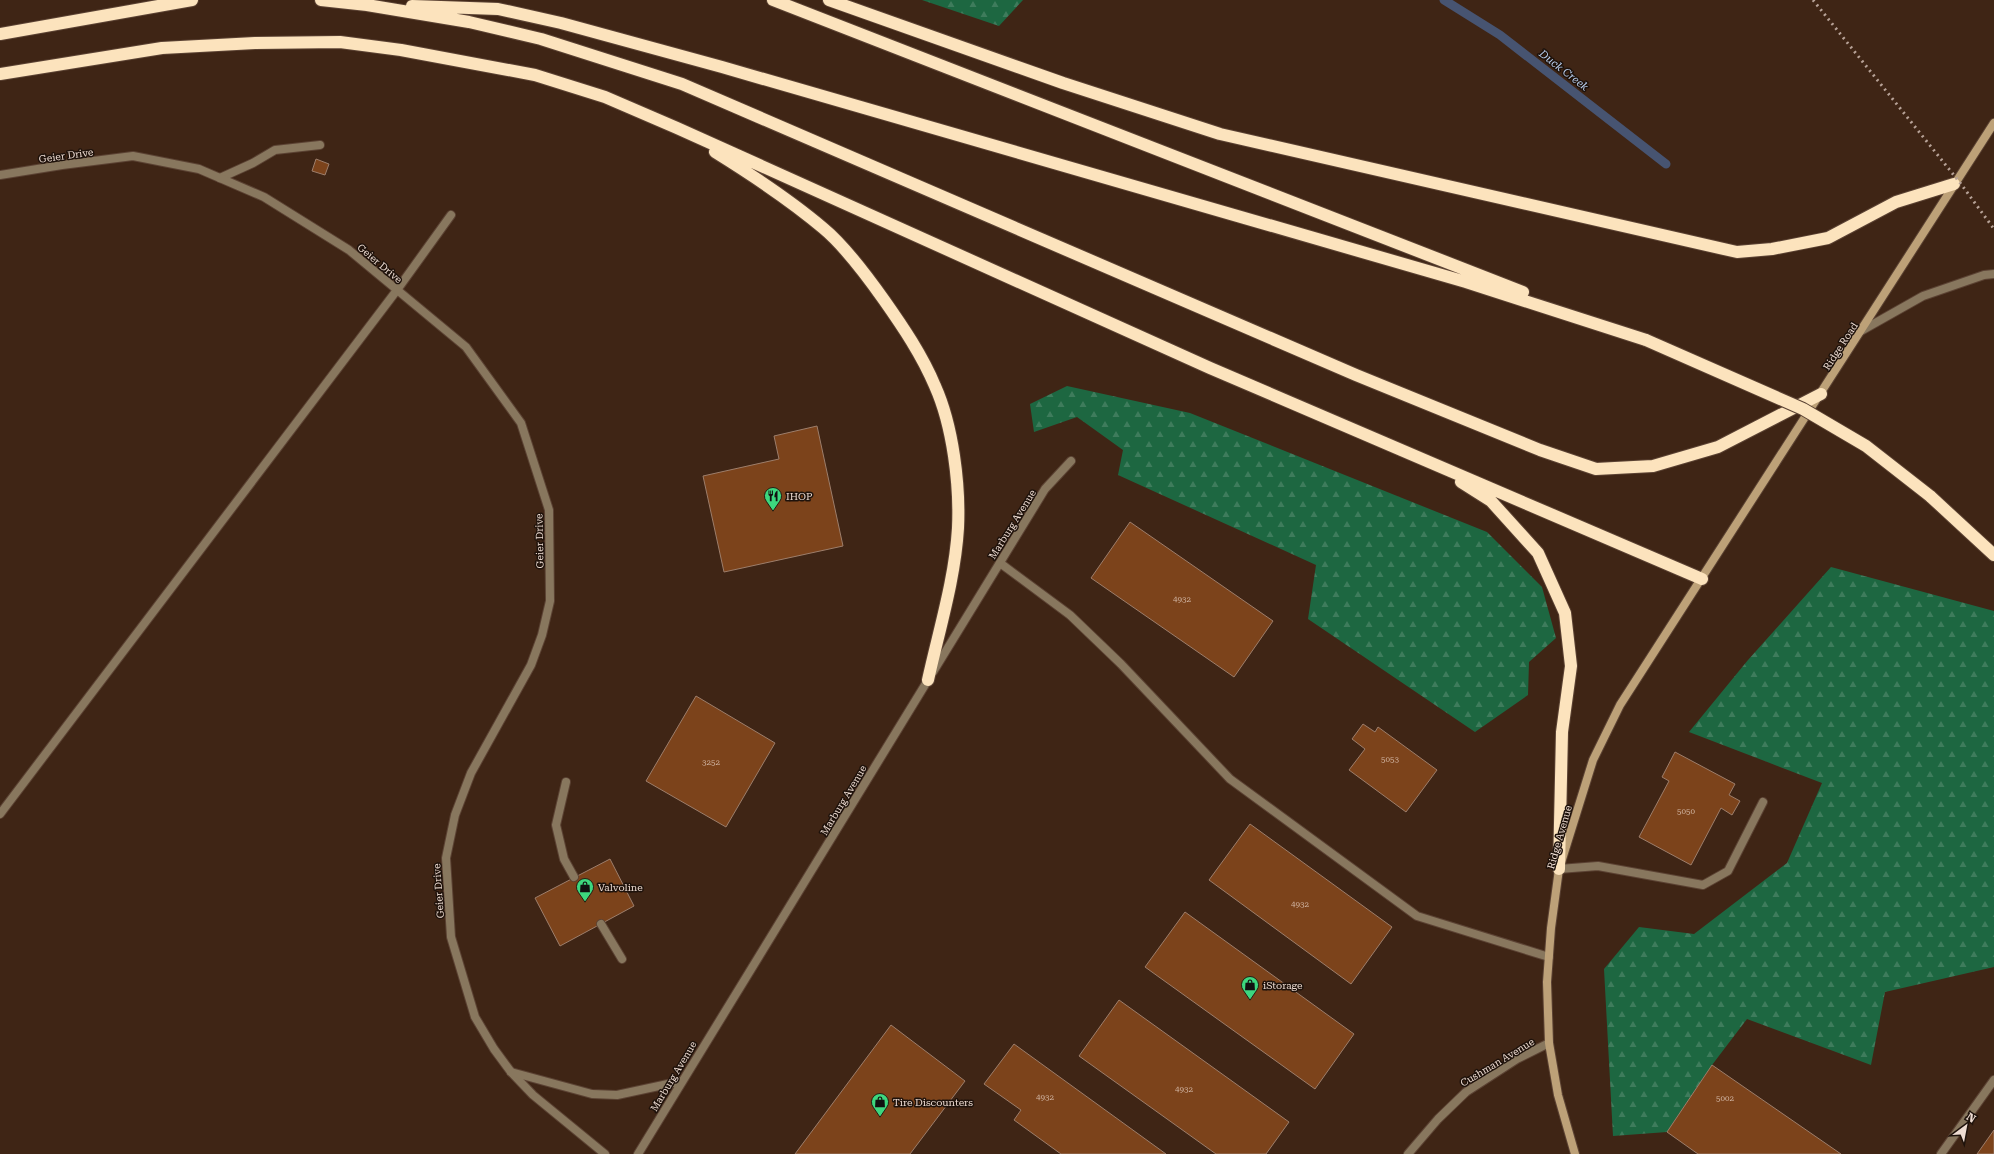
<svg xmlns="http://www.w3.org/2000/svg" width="1994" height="1154" font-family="'Roboto Serif',serif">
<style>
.forest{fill:url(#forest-firs)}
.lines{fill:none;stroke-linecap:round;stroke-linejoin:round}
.stream{stroke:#475471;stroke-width:9}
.building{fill:#7c431b;stroke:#9d7e6b}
.service-casing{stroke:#5b4233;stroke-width:10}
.minor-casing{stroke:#5b4233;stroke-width:10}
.tertiary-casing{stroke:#5b4233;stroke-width:10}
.secondary-casing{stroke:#5b4233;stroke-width:10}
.motorway-casing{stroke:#5b4233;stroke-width:14}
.service{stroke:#88775e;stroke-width:8}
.minor{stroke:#88775e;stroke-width:8}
.tertiary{stroke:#88775e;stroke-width:8}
.secondary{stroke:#bda178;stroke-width:8}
.motorway{stroke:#fce3bd;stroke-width:12}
.rail{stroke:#b7a297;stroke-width:3;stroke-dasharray:2 4;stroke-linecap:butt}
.motorway-bridge-casing{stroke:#5b4233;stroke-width:14;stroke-linecap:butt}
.motorway-bridge{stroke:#fce3bd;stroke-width:12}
.labels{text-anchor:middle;stroke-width:3;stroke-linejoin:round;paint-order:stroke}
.number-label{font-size:8px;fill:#d2b6a4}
.street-label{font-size:10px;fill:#eedcd2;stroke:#1e120b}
.poi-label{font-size:10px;fill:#eedcd2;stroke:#1e120b;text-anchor:start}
.water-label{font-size:11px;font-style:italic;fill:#bad0f0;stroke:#1e120b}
</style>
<defs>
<pattern id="forest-firs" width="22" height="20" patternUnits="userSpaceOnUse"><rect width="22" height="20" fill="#1d6741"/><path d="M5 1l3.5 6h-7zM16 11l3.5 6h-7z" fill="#3e7c5c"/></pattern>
</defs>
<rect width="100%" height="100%" fill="#3f2515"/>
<path class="forest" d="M922 0H1023L999 26Z
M1067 386 1190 413 1487 532 1542 587 1556 638 1529 662 1528 695 1475 732 1308 619 1316 565 1118 475 1123 450 1077 417 1034 432 1030 404Z
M1831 567 1994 611V967L1885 992 1871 1065 1747 1019 1712 1065 1667 1132 1613 1136 1604 969 1639 927 1694 934 1787 863 1822 783 1689 732 1748 660Z"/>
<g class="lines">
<path class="stream" d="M1444 0 1500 35 1666 164"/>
</g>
<path class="building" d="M316 159 329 164 325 175 312 171Z
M817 426 843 546 724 572 703 476 779 459 774 436Z
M1130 522 1273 621 1234 677 1091 578Z
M696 696 775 743 726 827 646 781Z
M1363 724 1375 732 1378 727 1437 770 1406 812 1349 770 1365 749 1352 739Z
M1675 752 1735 784 1729 795 1740 801 1732 815 1721 808 1691 865 1639 837 1669 781 1662 777Z
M1250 824 1392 927 1351 984 1209 880Z
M610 859 634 906 560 946 535 898Z
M1185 912 1354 1034 1315 1089 1145 967Z
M1119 1000 1289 1122 1266 1154H1216L1079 1056Z
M891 1025 965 1081 910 1154H795Z
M1014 1044 1166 1154H1061L1014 1120 1021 1110 984 1084Z
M1712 1065 1841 1154H1698L1667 1132Z
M1994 1130V1154H1977Z"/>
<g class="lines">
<defs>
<path id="service" d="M220 178 253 163 275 150 320 145
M1000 563 1070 615 1121 664 1230 779 1417 916 1549 957
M566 782 556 825 564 859 574 877
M0 814 397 290 451 215
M1559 869 1598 866 1703 885 1728 871 1763 802
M601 924 622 959
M1408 1154 1438 1119 1466 1092 1517 1059 1549 1043"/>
<path id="minor" d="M0 175 62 165 133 156 199 169 264 197 349 250 466 347 521 423 549 510 550 601 542 635 531 665 471 773 455 815 446 858 451 937 475 1017 494 1049 511 1072 533 1095 605 1154
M933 672 1045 489 1071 461
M1941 1154 1994 1080"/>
<path id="tertiary" d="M1861 331 1923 296 1984 275 1994 274
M511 1072 592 1094 617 1095 682 1081
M638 1154 928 680"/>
<path id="secondary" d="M1575 1154 1558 1095 1549 1043 1547 982 1551 928 1559 869 1593 760 1620 705 1994 123"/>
<path id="motorway" d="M321 0 367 5 469 22 541 39 682 84 1356 375 1540 450 1596 469 1653 466 1718 447 1821 394
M773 0 1523 292
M829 0 1063 83 1220 134 1737 252 1772 249 1828 238 1896 202 1954 184
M412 6 498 9 561 23 722 67 1466 282 1646 340
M0 34 192 0
M0 74 162 48 255 43 340 42 401 50 535 75 605 97 677 128 1210 368 1702 579
M715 152C752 175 789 199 823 228 845 246 867 276 884 300 903 327 922 355 935 386 953 426 960 485 958 528 955 579 939 630 928 680
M1461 482 1491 501 1538 553 1565 613 1571 666 1562 732 1559 869
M1930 496 1994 555"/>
</defs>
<use href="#service" class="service-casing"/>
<use href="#minor" class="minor-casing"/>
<use href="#tertiary" class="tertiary-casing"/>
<use href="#secondary" class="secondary-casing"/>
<use href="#motorway" class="motorway-casing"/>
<use href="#service" class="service"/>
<use href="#minor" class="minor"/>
<use href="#tertiary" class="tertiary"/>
<use href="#secondary" class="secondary"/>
<use href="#motorway" class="motorway"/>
<path class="rail" d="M1813 0 1961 184 1994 229"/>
<defs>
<path id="motorway-bridge" d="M1646 340 1803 409 1866 446 1930 496"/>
</defs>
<use href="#motorway-bridge" class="motorway-bridge-casing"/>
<use href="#motorway-bridge" class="motorway-bridge"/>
</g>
<defs>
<symbol id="restaurant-pin" viewBox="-11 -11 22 30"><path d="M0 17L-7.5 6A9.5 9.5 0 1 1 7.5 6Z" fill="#3dd77e" stroke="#1e120b"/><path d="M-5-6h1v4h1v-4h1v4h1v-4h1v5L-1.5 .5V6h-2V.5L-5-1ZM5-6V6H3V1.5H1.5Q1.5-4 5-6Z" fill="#111"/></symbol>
<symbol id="shop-pin" viewBox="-11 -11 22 30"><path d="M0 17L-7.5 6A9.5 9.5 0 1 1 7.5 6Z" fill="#3dd77e" stroke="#1e120b"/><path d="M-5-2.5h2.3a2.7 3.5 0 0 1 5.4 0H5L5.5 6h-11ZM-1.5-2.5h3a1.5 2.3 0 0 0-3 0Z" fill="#111"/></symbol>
</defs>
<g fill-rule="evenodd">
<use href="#restaurant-pin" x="763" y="486" width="20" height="27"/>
<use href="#shop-pin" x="575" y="877" width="20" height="27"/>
<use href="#shop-pin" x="1240" y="975" width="20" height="27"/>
<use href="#shop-pin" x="870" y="1092" width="20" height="27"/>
</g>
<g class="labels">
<g class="number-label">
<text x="1182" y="602">4932</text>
<text x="1390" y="762">5053</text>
<text x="711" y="765">3252</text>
<text x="1686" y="814">5050</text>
<text x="1300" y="907">4932</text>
<text x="1184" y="1092">4932</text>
<text x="1045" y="1100">4932</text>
<text x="1725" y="1101">5002</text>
</g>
<g class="street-label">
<text transform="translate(66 155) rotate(-8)" y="4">Geier Drive</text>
<text transform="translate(380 263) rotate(40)" y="4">Geier Drive</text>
<text transform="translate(1840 346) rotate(-57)" y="4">Ridge Road</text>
<text transform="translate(1012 524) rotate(-58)" y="4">Marburg Avenue</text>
<text transform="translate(539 541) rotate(-91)" y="4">Geier Drive</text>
<text transform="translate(843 800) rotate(-59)" y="4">Marburg Avenue</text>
<text transform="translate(1559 837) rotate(-74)" y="4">Ridge Avenue</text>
<text transform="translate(438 891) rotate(-94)" y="4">Geier Drive</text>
<text transform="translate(1497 1062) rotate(-31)" y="4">Cushman Avenue</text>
<text transform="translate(673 1076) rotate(-59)" y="4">Marburg Avenue</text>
</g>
<g class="poi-label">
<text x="786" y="500">IHOP</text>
<text x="598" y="891">Valvoline</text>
<text x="1263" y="989">iStorage</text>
<text x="893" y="1106">Tire Discounters</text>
</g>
<g class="water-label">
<text transform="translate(1564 70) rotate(38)" y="4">Duck Creek</text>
</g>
</g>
<g transform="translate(1966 1126) rotate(32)" stroke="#1e120b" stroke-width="3" paint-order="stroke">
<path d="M0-3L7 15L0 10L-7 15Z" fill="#eedcd2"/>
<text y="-6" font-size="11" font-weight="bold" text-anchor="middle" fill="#eedcd2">N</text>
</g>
</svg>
